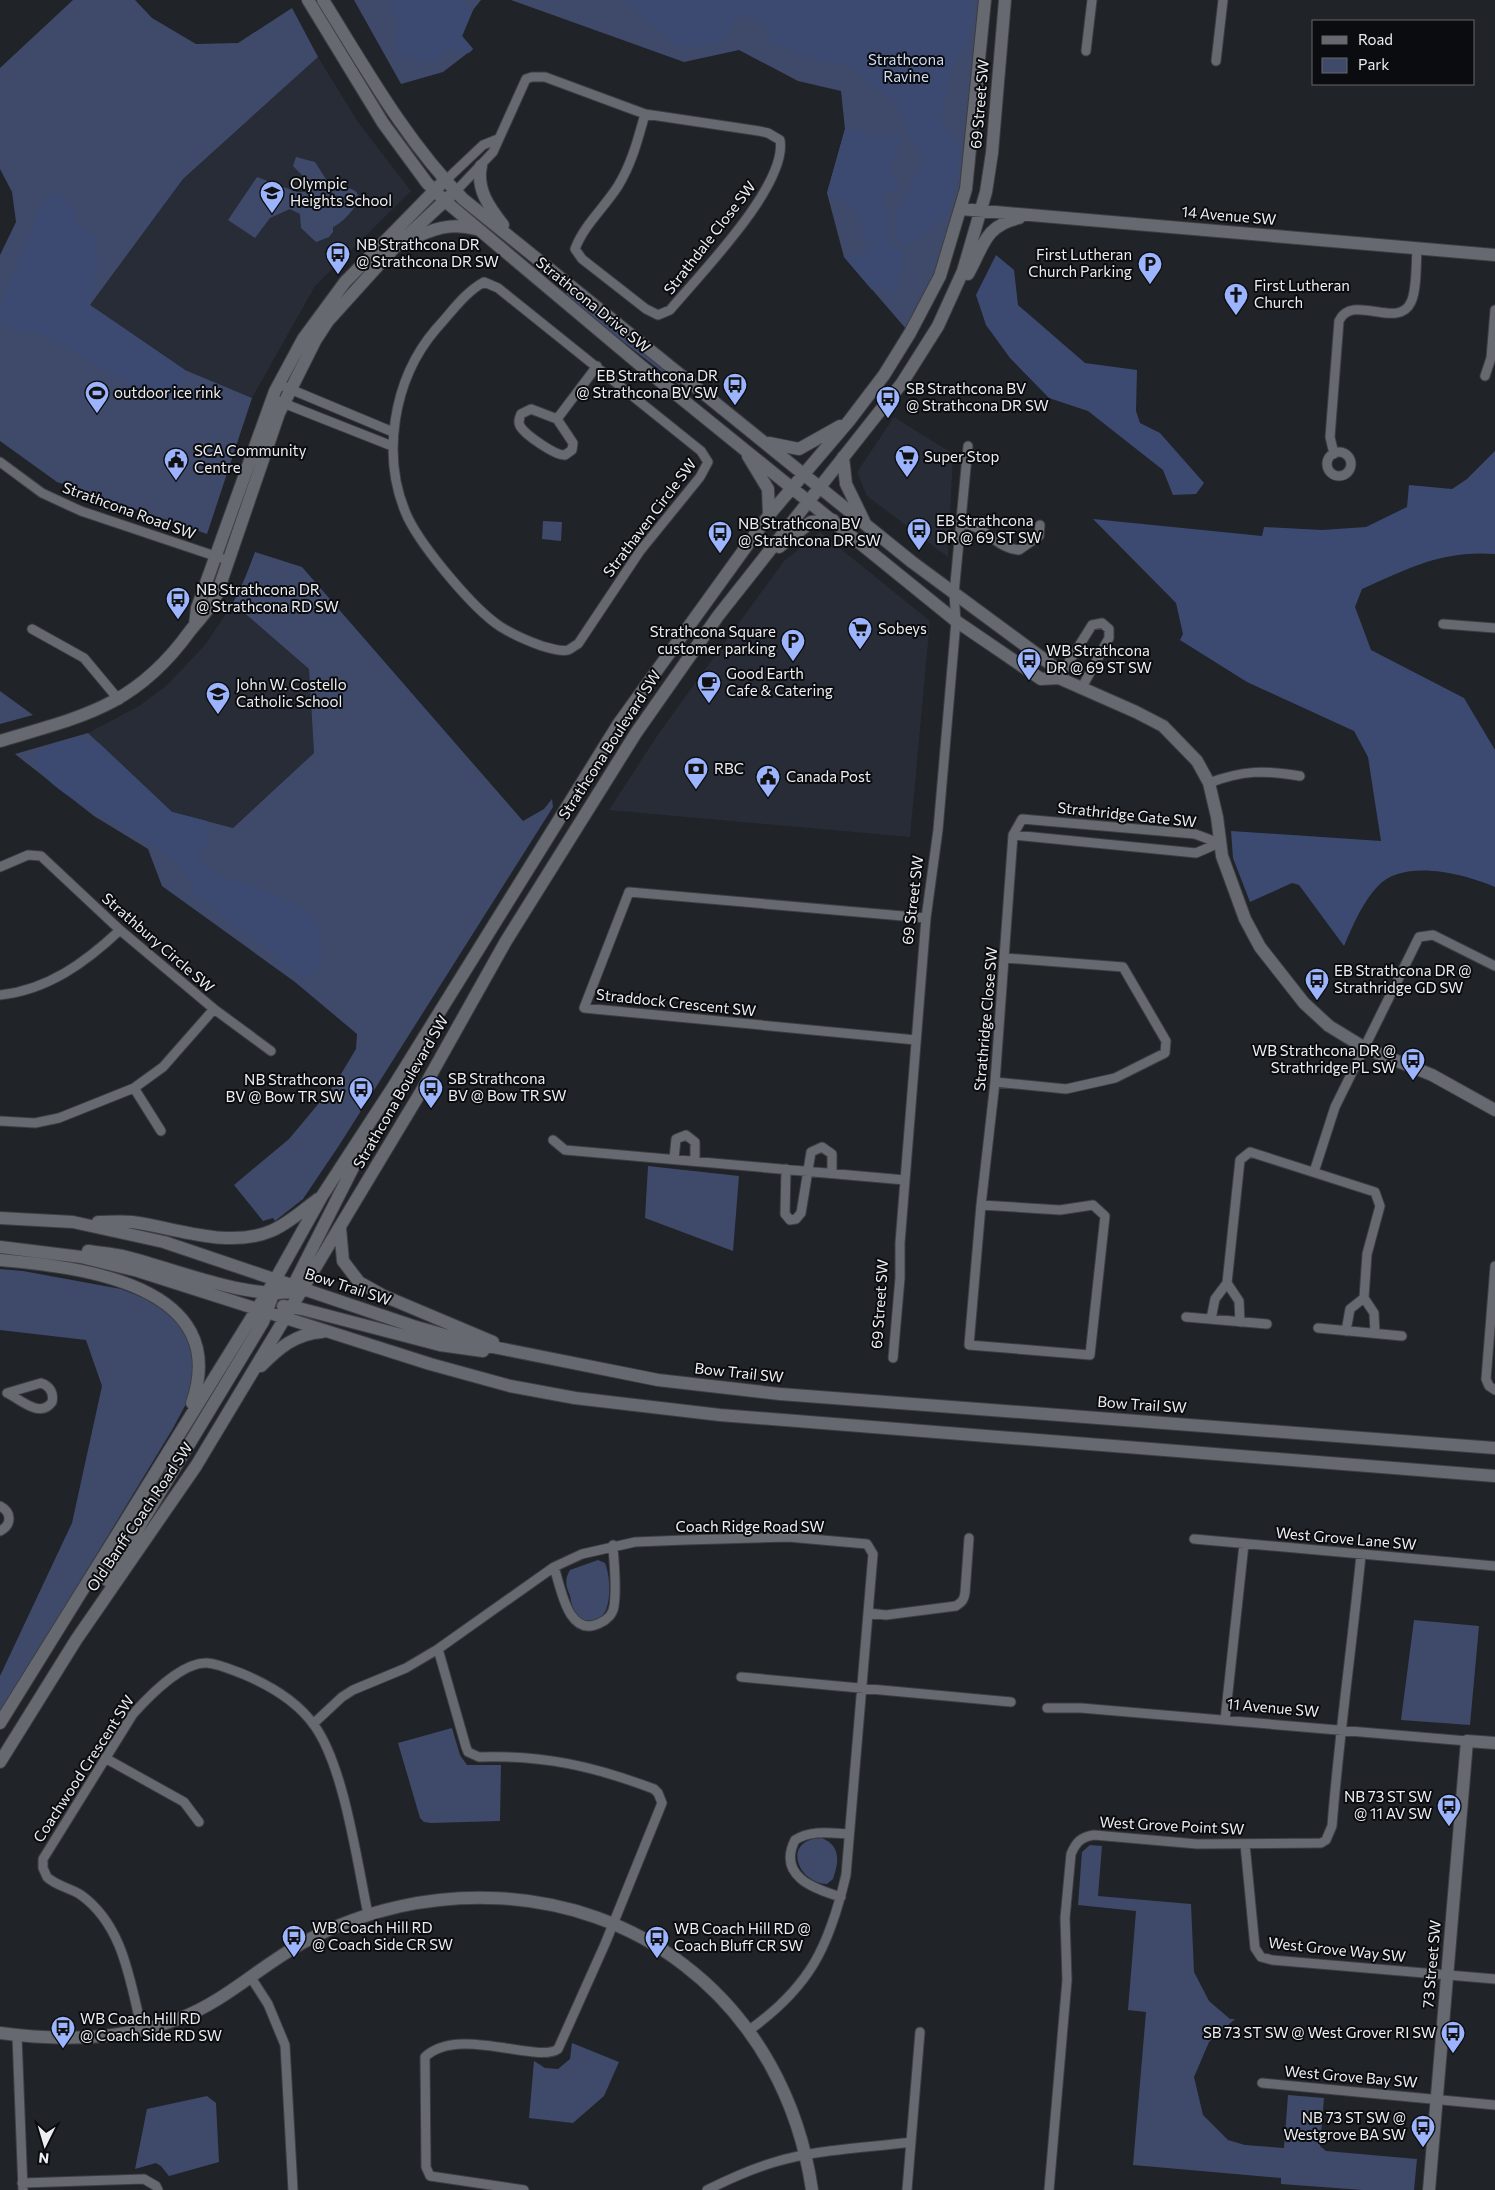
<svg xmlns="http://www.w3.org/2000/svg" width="1495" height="2190" font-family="Commissioner,sans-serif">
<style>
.built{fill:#272c37}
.green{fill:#3f4a6a}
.forest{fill:#3c4a72}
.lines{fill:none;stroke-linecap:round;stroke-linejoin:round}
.street-casing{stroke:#3c3e42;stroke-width:11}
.secondary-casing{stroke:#3c3e42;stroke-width:14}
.street{stroke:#676970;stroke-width:9}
.secondary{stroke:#676970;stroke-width:12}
.labels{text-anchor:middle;stroke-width:4;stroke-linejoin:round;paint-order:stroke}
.park-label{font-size:15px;fill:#d0dbf7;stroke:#0b0c0f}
.street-label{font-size:15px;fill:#eceef2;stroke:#0b0c0f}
.poi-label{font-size:15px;fill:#eceef2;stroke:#0b0c0f;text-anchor:start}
</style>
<rect width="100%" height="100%" fill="#202328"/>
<path class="built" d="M318 57 358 122 411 191 315 286 252 398 185 370 90 305 183 179Z
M894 417 953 454 948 557 867 496 857 472Z
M820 532 930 621 910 837 609 810 659 733 784 561Z
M233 603 309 669 314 753 233 828 172 812 88 733 139 706 166 686 205 645Z"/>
<path class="green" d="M73 0H135L152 18 196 44 238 43 292 8 318 57 183 179 90 305 185 370 252 398 207 534 57 482 0 441V255L16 222 12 192 0 169V68Z
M354 0H481L473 10 462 36 473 49 443 72 401 84Z
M511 0H980L960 195 935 274 907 330 844 257 827 193 845 129 841 91 798 81 739 50 684 62Z
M296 157 315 162 331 187C338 187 349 186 355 191 367 200 341 224 333 227V232L329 237 316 242 301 228 300 214 290 209 270 218 255 238 228 220 257 177 297 192H308L307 180 293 166Z
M568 292 682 382 679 385 564 296Z
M543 521 562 522 561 541 542 539Z
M255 552 302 567 523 821 544 809 552 799 553 807 340 1144 303 1199 275 1221 273 1218 263 1221 234 1185 289 1139 335 1084 356 1049 357 1034 295 982 162 886 148 849 94 816 15 754 88 733 172 812 233 828 314 753 309 669 233 603 245 578Z
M0 691 33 715 0 724Z
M648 1166 739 1176 733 1251 645 1218Z
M0 1269 23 1271 121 1289 154 1302 184 1328 191 1342 194 1383 186 1404 172 1430 0 1714V1676L72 1523 102 1386 86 1340 0 1330Z
M598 1560 605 1563C610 1575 611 1598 606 1610 600 1623 582 1625 575 1612 572 1607 571 1601 570 1596 566 1586 564 1580 570 1570Z
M1414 1620 1479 1626 1470 1725 1401 1720Z
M452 1728 460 1755 467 1765H501L500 1821 431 1823 424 1822 420 1818 398 1743Z
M822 1838C841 1846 839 1862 833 1879L827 1884C797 1883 781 1839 822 1838Z
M1090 1845 1102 1846 1098 1896 1191 1904 1194 1972 1209 2001 1230 2019H1235L1209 2042 1194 2077 1203 2115 1228 2140 1245 2145 1284 2148 1288 2095 1324 2098 1320 2146 1326 2151 1417 2159 1414 2190H1363L1281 2184V2178L1133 2165 1146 2012 1128 2010 1136 1911 1078 1905 1082 1852Z
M572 2043 619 2062 604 2096 573 2123 529 2118 534 2061 545 2068 558 2069 570 2059Z
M207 2096 216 2103 219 2162 169 2176 161 2166 156 2163 135 2169 147 2109Z"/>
<path class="forest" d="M394 0H458L473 10 462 36 473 49 469 53 448 48 433 63 421 61 411 55 409 58 398 56 395 39 399 27 391 7Z
M625 0H972L969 40 954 65 940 115 960 145 957 177 948 215 919 238 903 246 897 236 895 213 909 189 921 161 920 155 910 140 897 103 876 89 854 68 804 57 786 48 769 43 766 24 752 17H737L731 26 730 36C715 46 692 50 673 44Z
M845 129 862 131 867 135 891 136 894 132 903 134C900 150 889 161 890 176L896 181 898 191 894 193 886 191 882 196 888 215 887 226 890 242 903 251 897 296 882 285 875 286 872 290 844 257 861 254 869 249 870 244C858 236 863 221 858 213 850 202 837 203 827 193Z
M57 194 74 210 75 223 96 236 98 265 90 305 185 370 175 402 149 395 38 332 15 330 2 326 0 307 40 207 48 195Z
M996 255 1014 270 1018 305 1085 363 1137 370 1136 411 1140 423 1160 433 1204 483 1196 494 1173 495 1163 470 1088 411 1049 398 1010 358 986 325 976 295Z
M1495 451V554C1442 550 1409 568 1362 589L1355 607 1371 650 1464 698 1495 750V887C1465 874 1404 858 1378 886 1362 903 1353 925 1344 946L1299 885 1292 883 1250 902 1233 858 1231 831 1381 841 1368 757 1354 731 1247 682 1180 640 1183 634 1176 603 1093 519 1262 536 1264 527 1322 530 1366 527 1407 507 1409 485 1452 489 1467 479Z
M76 737 91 744 99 743 172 812 207 821C211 834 209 844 199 854L202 865C228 884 306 897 319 926 322 931 321 940 321 945 322 958 321 968 312 976L296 974 259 942 240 931 217 909 195 895C191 881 179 864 167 855 136 831 54 798 37 766 36 763 36 759 36 755L46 748Z"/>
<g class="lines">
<defs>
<path id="street" d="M1086 51 1092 0
M1216 61 1223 0
M445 181 483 145 498 139
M456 191 493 152 526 79 532 77H545L645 114 759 131 768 133 780 140C788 185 699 275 670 310L658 315 646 309 582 259 575 249C584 225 604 208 618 186 632 163 638 139 645 114
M484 282 498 288 701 451 708 462 700 477 640 551 578 644C575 645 571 649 568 650 561 652 549 648 542 646 528 641 514 635 501 627 473 609 423 548 408 518 380 458 393 379 436 329 451 313 464 293 484 282Z
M1485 376 1491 358 1495 310
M278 384 393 432
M278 401 392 446
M557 419 573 443 572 450 565 455C556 456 525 435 520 426 518 422 519 419 521 414L531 409 557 419 597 366
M1327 464a12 12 0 1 1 24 0a12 12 0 1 1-24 0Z
M1334 454 1330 437 1339 321C1352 292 1398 331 1411 302 1417 290 1416 262 1417 248
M0 462 42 493 81 511 221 558
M961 523C987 526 995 548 1019 550L1039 536 1040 525
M1443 624 1495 628
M32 629 84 658 119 700
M1059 678 1092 625 1102 623 1109 629V638L1081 689
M1209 783C1243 770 1265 770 1300 776
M1013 835 1196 853 1219 843
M0 867 28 855 41 856 120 930 214 1009 271 1051
M0 995C48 990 86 962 120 930
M916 1040 584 1008 629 892 926 918
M995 1082 1066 1089 1115 1078 1165 1053 1166 1041 1123 967 1005 958
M134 1088 161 1131
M0 1121 35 1123 59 1118 134 1088 163 1067 214 1009
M553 1140 565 1150 905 1180
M674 1159 676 1139 686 1135 695 1142V1161
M786 1169 785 1214 790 1220 796 1219 801 1213 811 1152 822 1147 832 1154V1173
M1314 1172 1335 1107 1419 937 1433 935 1495 966
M981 1205 995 1082 1013 835 1022 819 1195 834 1219 843
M981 1205 1060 1210 1093 1205 1105 1216 1090 1355 969 1345Z
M1495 1266 1486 1379 1489 1386 1495 1390
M1227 1283 1239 1301 1240 1322
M1186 1317 1267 1324
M1211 1319 1215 1299 1227 1283 1240 1160 1250 1152 1375 1192 1380 1206 1367 1254 1364 1298 1374 1313 1375 1333
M1318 1328 1402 1336
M1346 1331 1350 1309 1364 1298
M893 1358 900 1278V1243L926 918 938 830 956 621 954 594 968 446
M41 1383C50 1386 54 1393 52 1402 40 1419 20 1399 7 1393Z
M0 1506C12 1512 12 1525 0 1531
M1194 1539 1495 1566
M554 1567C561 1588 568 1639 600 1623 607 1620 613 1614 614 1606 617 1587 614 1565 613 1545
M868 1613 886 1615 956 1606C962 1602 964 1600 965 1593L969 1538
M438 1649 466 1747 468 1752 479 1757C544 1755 593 1766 654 1789L658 1793 662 1803 605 1944 558 2049C538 2064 458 2025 425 2057L426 2167 430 2176 524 2190
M741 1677 1011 1702
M1047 1708H1081L1467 1741
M1225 1720 1244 1544
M313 1724 342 1697 353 1690 406 1668 438 1649 554 1567 582 1554 635 1542 685 1540 788 1537 867 1544 873 1554 846 1875C829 1947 810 1987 748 2031
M105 1758 184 1802 199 1822
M1245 1844 1255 1948 1261 1957 1272 1960 1495 1979
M841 1897C814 1889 777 1876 795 1840 811 1830 830 1833 848 1834
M250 1976 268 2004 285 2045 293 2190
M142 2030C130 1982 124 1926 81 1895 71 1888 56 1886 47 1877L43 1868V1859L133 1714C149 1696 182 1662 207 1663 219 1664 232 1670 243 1674 269 1685 297 1701 314 1725 344 1766 357 1862 368 1914
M17 2036 23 2190
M1262 2083 1495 2105
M22 2183 144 2179 156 2186 158 2190
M707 2190C729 2179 751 2169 775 2162 818 2149 866 2148 911 2142
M907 2190 920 2032
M1049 2190 1067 1980 1065 1918 1071 1854C1076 1842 1081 1837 1094 1835L1197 1844 1321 1843 1326 1840 1332 1826C1339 1736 1352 1646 1361 1555"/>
<path id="secondary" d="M308 0 383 123 427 183 445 201 640 365 956 621 1041 679 1059 678 1136 712 1163 726 1197 761 1209 783 1217 817 1222 856 1245 919 1260 947 1304 1003 1329 1026 1365 1048 1432 1075 1495 1110
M323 0C366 69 406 141 463 199L912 562 1053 666 1059 678
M481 166C476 189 489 207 503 225
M961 209 1495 255
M410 240C432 229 451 222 476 229
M968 274C984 246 984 226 1019 218
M769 443 799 449 840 426
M748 456 768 489 769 515
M843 457 846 484 864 521
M779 547 811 522 833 520
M195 625 197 608 275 391 303 339 345 282 441 184
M0 741C84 716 136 706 190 631 201 617 209 611 217 594L279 413 315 341 328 321 394 248 450 196
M0 1218 73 1222 164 1242 413 1326 473 1343 658 1380 780 1394 1495 1448
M98 1222C109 1222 121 1221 132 1222 177 1228 228 1249 271 1231 288 1224 303 1210 318 1199
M340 1228 343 1261 359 1282 384 1296 493 1342
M0 1247 81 1257 138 1271 430 1364 510 1386 575 1398 720 1415 1495 1476
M88 1251C101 1253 114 1254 127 1257 171 1268 261 1305 303 1289
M0 1260C81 1267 233 1285 192 1403
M290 1292 366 1142
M283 1306 302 1309 440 1345 483 1351
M261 1366C279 1348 295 1334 322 1332
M107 1580 263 1322 276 1286
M0 1723 275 1280 322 1196 393 1087 619 723 769 515 849 421 884 375 910 333 940 276 966 189 985 0
M0 1762 76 1640 196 1466 428 1080 506 941 636 733 718 616 902 383 938 326 963 271 986 192 992 153 1005 0
M0 2033C59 2041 122 2040 178 2019 225 2002 262 1964 306 1941 423 1878 577 1882 684 1965 756 2020 799 2101 812 2190
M1429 2190 1467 1741 1495 1743"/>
</defs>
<use href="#street" class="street-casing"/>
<use href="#secondary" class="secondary-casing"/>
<use href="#street" class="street"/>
<use href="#secondary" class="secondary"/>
</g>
<defs>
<symbol id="school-pin" viewBox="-11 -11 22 30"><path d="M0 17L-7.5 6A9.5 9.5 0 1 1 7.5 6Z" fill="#9bb4fd" stroke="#0b0c0f"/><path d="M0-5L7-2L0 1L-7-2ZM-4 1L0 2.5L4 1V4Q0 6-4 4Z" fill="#111"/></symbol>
<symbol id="bus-pin" viewBox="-11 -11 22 30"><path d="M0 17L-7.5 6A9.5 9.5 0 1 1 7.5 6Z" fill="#9bb4fd" stroke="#0b0c0f"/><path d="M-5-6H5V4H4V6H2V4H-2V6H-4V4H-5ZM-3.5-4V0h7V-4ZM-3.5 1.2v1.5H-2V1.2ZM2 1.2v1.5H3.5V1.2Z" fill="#111"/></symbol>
<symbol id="parking-pin" viewBox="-11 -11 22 30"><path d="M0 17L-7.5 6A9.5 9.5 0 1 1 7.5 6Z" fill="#9bb4fd" stroke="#0b0c0f"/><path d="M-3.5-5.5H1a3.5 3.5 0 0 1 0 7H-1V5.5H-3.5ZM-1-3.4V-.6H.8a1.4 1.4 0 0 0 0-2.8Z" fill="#111"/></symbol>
<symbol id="church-pin" viewBox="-11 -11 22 30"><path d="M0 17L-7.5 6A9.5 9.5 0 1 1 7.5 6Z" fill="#9bb4fd" stroke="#0b0c0f"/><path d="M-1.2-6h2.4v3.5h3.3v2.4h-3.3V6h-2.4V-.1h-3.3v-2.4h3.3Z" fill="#111"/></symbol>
<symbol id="stadium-pin" viewBox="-11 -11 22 30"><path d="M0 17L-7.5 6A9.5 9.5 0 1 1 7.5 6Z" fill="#9bb4fd" stroke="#0b0c0f"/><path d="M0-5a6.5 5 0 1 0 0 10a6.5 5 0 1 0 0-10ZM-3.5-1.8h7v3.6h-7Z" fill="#111"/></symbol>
<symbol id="supermarket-pin" viewBox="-11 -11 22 30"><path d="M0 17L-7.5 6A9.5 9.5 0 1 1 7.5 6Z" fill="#9bb4fd" stroke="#0b0c0f"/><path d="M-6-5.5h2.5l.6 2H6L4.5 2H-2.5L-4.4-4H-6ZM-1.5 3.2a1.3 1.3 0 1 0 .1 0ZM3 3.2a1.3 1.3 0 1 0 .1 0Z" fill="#111"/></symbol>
<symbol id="civic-pin" viewBox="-11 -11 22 30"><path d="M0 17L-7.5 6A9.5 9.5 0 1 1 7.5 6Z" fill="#9bb4fd" stroke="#0b0c0f"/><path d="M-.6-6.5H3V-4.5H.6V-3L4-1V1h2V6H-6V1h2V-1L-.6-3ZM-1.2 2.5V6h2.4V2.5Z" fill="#111"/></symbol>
<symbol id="cafe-pin" viewBox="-11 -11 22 30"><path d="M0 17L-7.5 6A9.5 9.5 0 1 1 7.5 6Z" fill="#9bb4fd" stroke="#0b0c0f"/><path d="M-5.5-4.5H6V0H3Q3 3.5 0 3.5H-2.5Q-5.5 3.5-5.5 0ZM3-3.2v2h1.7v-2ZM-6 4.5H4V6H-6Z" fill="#111"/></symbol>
<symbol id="bank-pin" viewBox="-11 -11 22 30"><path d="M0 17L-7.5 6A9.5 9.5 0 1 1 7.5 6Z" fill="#9bb4fd" stroke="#0b0c0f"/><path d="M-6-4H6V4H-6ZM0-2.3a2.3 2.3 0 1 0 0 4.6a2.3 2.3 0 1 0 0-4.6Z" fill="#111"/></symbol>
</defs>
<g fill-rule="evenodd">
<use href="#school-pin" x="258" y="179" width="28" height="38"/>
<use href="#bus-pin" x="324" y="240" width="28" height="38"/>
<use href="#parking-pin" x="1136" y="250" width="28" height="38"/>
<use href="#church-pin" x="1222" y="281" width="28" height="38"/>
<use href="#bus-pin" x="721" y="371" width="28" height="38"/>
<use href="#stadium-pin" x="83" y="379" width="28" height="38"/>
<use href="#bus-pin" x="874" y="384" width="28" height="38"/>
<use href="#supermarket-pin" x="893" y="443" width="28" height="38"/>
<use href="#civic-pin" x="162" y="446" width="28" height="38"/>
<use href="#bus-pin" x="905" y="516" width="28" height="38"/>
<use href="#bus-pin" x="706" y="519" width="28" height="38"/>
<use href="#bus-pin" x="164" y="585" width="28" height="38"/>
<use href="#supermarket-pin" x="846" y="615" width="28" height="38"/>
<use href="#parking-pin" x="779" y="627" width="28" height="38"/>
<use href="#bus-pin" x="1015" y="646" width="28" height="38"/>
<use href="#cafe-pin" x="695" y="669" width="28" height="38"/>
<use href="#school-pin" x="204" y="680" width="28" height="38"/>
<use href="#bank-pin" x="682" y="755" width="28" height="38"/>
<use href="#civic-pin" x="754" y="763" width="28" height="38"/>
<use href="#bus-pin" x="1303" y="966" width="28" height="38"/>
<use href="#bus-pin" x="1399" y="1046" width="28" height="38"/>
<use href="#bus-pin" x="417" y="1074" width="28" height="38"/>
<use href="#bus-pin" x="347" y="1075" width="28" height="38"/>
<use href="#bus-pin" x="1435" y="1792" width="28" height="38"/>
<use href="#bus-pin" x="280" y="1923" width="28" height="38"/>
<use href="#bus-pin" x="643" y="1924" width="28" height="38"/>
<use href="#bus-pin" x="49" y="2014" width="28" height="38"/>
<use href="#bus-pin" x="1439" y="2019" width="28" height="38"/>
<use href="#bus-pin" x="1409" y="2113" width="28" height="38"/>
</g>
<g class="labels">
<g class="park-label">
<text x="906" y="65">Strathcona<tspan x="906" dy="17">Ravine</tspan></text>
</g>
<g class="street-label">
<text transform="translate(980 104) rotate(-85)" y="5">69 Street SW</text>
<text transform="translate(1229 216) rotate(5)" y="5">14 Avenue SW</text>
<text transform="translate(710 238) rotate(-52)" y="5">Strathdale Close SW</text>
<text transform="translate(593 305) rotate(39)" y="5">Strathcona Drive SW</text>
<text transform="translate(129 511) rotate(20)" y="5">Strathcona Road SW</text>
<text transform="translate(650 518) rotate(-53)" y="5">Strathaven Circle SW</text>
<text transform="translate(610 745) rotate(-57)" y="5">Strathcona Boulevard SW</text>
<text transform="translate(1127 815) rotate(6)" y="5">Strathridge Gate SW</text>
<text transform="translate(913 900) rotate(-83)" y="5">69 Street SW</text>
<text transform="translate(158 943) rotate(41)" y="5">Strathbury Circle SW</text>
<text transform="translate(676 1003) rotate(6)" y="5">Straddock Crescent SW</text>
<text transform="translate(986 1019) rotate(-85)" y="5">Strathridge Close SW</text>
<text transform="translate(401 1092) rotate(-60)" y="5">Strathcona Boulevard SW</text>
<text transform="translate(348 1287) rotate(18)" y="5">Bow Trail SW</text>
<text transform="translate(880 1304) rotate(-86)" y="5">69 Street SW</text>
<text transform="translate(739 1373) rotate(6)" y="5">Bow Trail SW</text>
<text transform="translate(1142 1405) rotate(4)" y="5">Bow Trail SW</text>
<text transform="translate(140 1517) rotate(-56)" y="5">Old Banff Coach Road SW</text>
<text x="750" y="1532">Coach Ridge Road SW</text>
<text transform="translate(1346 1539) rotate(5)" y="5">West Grove Lane SW</text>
<text transform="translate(1273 1708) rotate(5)" y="5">11 Avenue SW</text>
<text transform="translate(84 1769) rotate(-57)" y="5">Coachwood Crescent SW</text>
<text transform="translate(1172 1826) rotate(3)" y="5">West Grove Point SW</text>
<text transform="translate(1337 1950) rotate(6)" y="5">West Grove Way SW</text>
<text transform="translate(1432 1964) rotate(-85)" y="5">73 Street SW</text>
<text transform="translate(1351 2077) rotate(5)" y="5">West Grove Bay SW</text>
</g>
<g class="poi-label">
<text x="290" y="189">Olympic<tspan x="290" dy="17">Heights School</tspan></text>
<text x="356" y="250">NB Strathcona DR<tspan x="356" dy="17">@ Strathcona DR SW</tspan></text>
<text x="1132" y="260" text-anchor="end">First Lutheran<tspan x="1132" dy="17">Church Parking</tspan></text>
<text x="1254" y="291">First Lutheran<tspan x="1254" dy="17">Church</tspan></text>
<text x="718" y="381" text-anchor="end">EB Strathcona DR<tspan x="718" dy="17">@ Strathcona BV SW</tspan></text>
<text x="906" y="394">SB Strathcona BV<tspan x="906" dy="17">@ Strathcona DR SW</tspan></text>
<text x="114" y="398">outdoor ice rink</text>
<text x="194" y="456">SCA Community<tspan x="194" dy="17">Centre</tspan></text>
<text x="924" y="462">Super Stop</text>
<text x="936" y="526">EB Strathcona<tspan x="936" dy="17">DR @ 69 ST SW</tspan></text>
<text x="738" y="529">NB Strathcona BV<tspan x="738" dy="17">@ Strathcona DR SW</tspan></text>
<text x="196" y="595">NB Strathcona DR<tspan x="196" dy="17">@ Strathcona RD SW</tspan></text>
<text x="878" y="634">Sobeys</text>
<text x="776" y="637" text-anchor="end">Strathcona Square<tspan x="776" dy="17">customer parking</tspan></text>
<text x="1046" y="656">WB Strathcona<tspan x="1046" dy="17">DR @ 69 ST SW</tspan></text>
<text x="726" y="679">Good Earth<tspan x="726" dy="17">Cafe &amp; Catering</tspan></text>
<text x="236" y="690">John W. Costello<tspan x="236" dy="17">Catholic School</tspan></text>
<text x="714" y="774">RBC</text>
<text x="786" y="782">Canada Post</text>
<text x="1334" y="976">EB Strathcona DR @<tspan x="1334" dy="17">Strathridge GD SW</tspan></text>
<text x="1396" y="1056" text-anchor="end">WB Strathcona DR @<tspan x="1396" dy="17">Strathridge PL SW</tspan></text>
<text x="448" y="1084">SB Strathcona<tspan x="448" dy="17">BV @ Bow TR SW</tspan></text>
<text x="344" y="1085" text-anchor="end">NB Strathcona<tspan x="344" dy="17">BV @ Bow TR SW</tspan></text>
<text x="1432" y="1802" text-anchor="end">NB 73 ST SW<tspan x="1432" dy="17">@ 11 AV SW</tspan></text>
<text x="312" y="1933">WB Coach Hill RD<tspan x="312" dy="17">@ Coach Side CR SW</tspan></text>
<text x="674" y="1934">WB Coach Hill RD @<tspan x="674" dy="17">Coach Bluff CR SW</tspan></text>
<text x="80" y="2024">WB Coach Hill RD<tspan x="80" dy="17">@ Coach Side RD SW</tspan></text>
<text x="1436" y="2038" text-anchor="end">SB 73 ST SW @ West Grover RI SW</text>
<text x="1406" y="2123" text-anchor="end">NB 73 ST SW @<tspan x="1406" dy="17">Westgrove BA SW</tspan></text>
</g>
</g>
<rect x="1312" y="20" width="162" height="65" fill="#0b0c0f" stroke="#65666a"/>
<rect x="1322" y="36" width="25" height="8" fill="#676970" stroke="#65666a"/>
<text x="1358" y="45" font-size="15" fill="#eceef2">Road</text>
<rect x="1322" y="58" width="25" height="15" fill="#3f4a6a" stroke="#65666a"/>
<text x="1358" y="70" font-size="15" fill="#eceef2">Park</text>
<g transform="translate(45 2145) rotate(185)" stroke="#0b0c0f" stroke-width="4" paint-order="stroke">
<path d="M0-4L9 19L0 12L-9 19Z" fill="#eceef2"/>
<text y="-8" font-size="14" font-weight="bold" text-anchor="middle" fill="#eceef2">N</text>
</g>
</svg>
